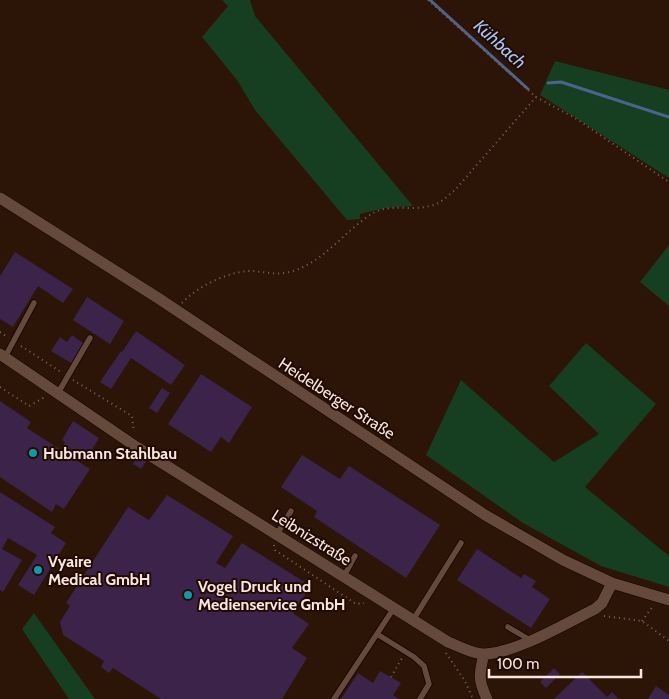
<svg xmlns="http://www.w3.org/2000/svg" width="669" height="699" font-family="Cabin,sans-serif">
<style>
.green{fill:#163f21}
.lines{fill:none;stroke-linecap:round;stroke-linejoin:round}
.stream{stroke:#4a648f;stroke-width:3}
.building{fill:#3c234a}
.lane-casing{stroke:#130100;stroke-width:7}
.street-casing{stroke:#130100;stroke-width:12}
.path{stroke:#7c665b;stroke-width:2;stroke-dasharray:1 4;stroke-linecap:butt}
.lane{stroke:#65493a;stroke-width:5.5}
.street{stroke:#65493a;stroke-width:11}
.culture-dot{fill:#0f9aa8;stroke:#210b01;stroke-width:2}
.labels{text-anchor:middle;stroke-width:4;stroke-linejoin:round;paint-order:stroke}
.street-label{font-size:16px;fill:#f9e7df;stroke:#210b01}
.poi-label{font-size:16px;font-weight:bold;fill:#f9e7df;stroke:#210b01;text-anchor:start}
.water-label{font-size:18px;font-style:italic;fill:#a5c6fc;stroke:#210b01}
</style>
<rect width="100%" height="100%" fill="#2c1407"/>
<path class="green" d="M222 0H250L255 16 413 206 385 208 360 214V219L347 220 255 110 237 80 202 37 228 6Z
M555 61 669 90V178L540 95Z
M669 245V306L640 282Z
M586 343 656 404 585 487 669 556V587L601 566 523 523 426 455 461 380 554 462 599 434 549 386Z
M34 613 95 699H69L22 629Z"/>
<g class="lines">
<path class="stream" d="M430 0 528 89
M548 83 561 82 669 117"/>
</g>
<path class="building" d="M15 252 73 289 63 303 38 286 13 327 0 319V276Z
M87 297 124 321 110 344 73 320Z
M136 331 185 365 171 385 131 358 111 389 100 382 121 351 122 352Z
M72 335 83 343 71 363 51 351 60 337 67 342Z
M201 374 252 407 229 443 221 437 211 452 168 424Z
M162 388 170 393 157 413 149 408Z
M0 401 31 422 27 428 61 450 65 442 62 440 73 421 99 438 88 456 76 449 71 457 90 469 64 509 56 504 52 512 0 477Z
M139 454 147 460 141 469 133 464Z
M302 455 340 479 349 466 440 525 406 578 314 517 317 511 281 487Z
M0 492 55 527 51 533 66 543 34 595 18 585 37 555 8 538 2 549 22 560 3 592 0 590Z
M167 495 233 536 216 563 225 568 242 543 311 586 293 613 309 624 292 648 307 658 282 699H161L113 668 109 673 101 667 104 661 63 635 60 622 70 606 66 603 128 507 149 520Z
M477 549 521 578 524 574 536 581 532 587 550 599 531 628 457 580Z
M554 668 560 674 546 688 540 682Z
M380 671 401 683 393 695 399 699H341L358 673 373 683Z
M582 672 607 697 612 692 619 699H554Z
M656 686 669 695V699H648Z"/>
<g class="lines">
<defs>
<path id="lane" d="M5 357 34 303
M58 393 90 338
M277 534 291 511
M344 576 355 556
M413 620 461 543
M508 627 530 640
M377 634 414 657 424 666 429 684 420 699
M334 699 394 608"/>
<path id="street" d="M0 198 158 298 485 515 563 560 612 583 669 600
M0 354 135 446 448 642C459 646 472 654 484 654 517 653 566 623 595 609L602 603 612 583
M484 654C479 674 478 680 487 699"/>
</defs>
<use href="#lane" class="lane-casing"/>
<use href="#street" class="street-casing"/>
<path class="path" d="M428 0 536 97 575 118 669 182
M182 303C198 286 227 272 250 271 263 271 276 276 289 272 323 264 344 231 373 213 392 202 420 214 440 202 445 199 450 194 455 190L536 97
M0 332 6 336
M21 346 61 372
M73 380 132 416 134 432
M0 387 29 406 45 397
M274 545 275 550 356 604 364 603
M604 616 642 621 669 641
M642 621 653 606
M446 653 465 681 473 699
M391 677 402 658"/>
<use href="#lane" class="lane"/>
<use href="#street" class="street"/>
</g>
<g class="culture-dot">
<circle cx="33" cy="453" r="5"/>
<circle cx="38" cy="570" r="5"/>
<circle cx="188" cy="595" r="5"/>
</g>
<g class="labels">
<g class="street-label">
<text transform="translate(337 398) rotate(33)" y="6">Heidelberger Straße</text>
<text transform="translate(312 537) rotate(32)" y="6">Leibnizstraße</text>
</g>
<g class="poi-label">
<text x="43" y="459">Hubmann Stahlbau</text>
<text x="48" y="567">Vyaire<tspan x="48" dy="18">Medical GmbH</tspan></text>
<text x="198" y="592">Vogel Druck und<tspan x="198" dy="18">Medienservice GmbH</tspan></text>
</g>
<g class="water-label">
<text transform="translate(500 44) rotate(42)" y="6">Kühbach</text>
</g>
</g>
<path d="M489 669v8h152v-8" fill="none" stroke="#f9e7df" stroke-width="2.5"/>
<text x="497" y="669" font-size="15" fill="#f9e7df" stroke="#210b01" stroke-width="4" paint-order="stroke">100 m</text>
</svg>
